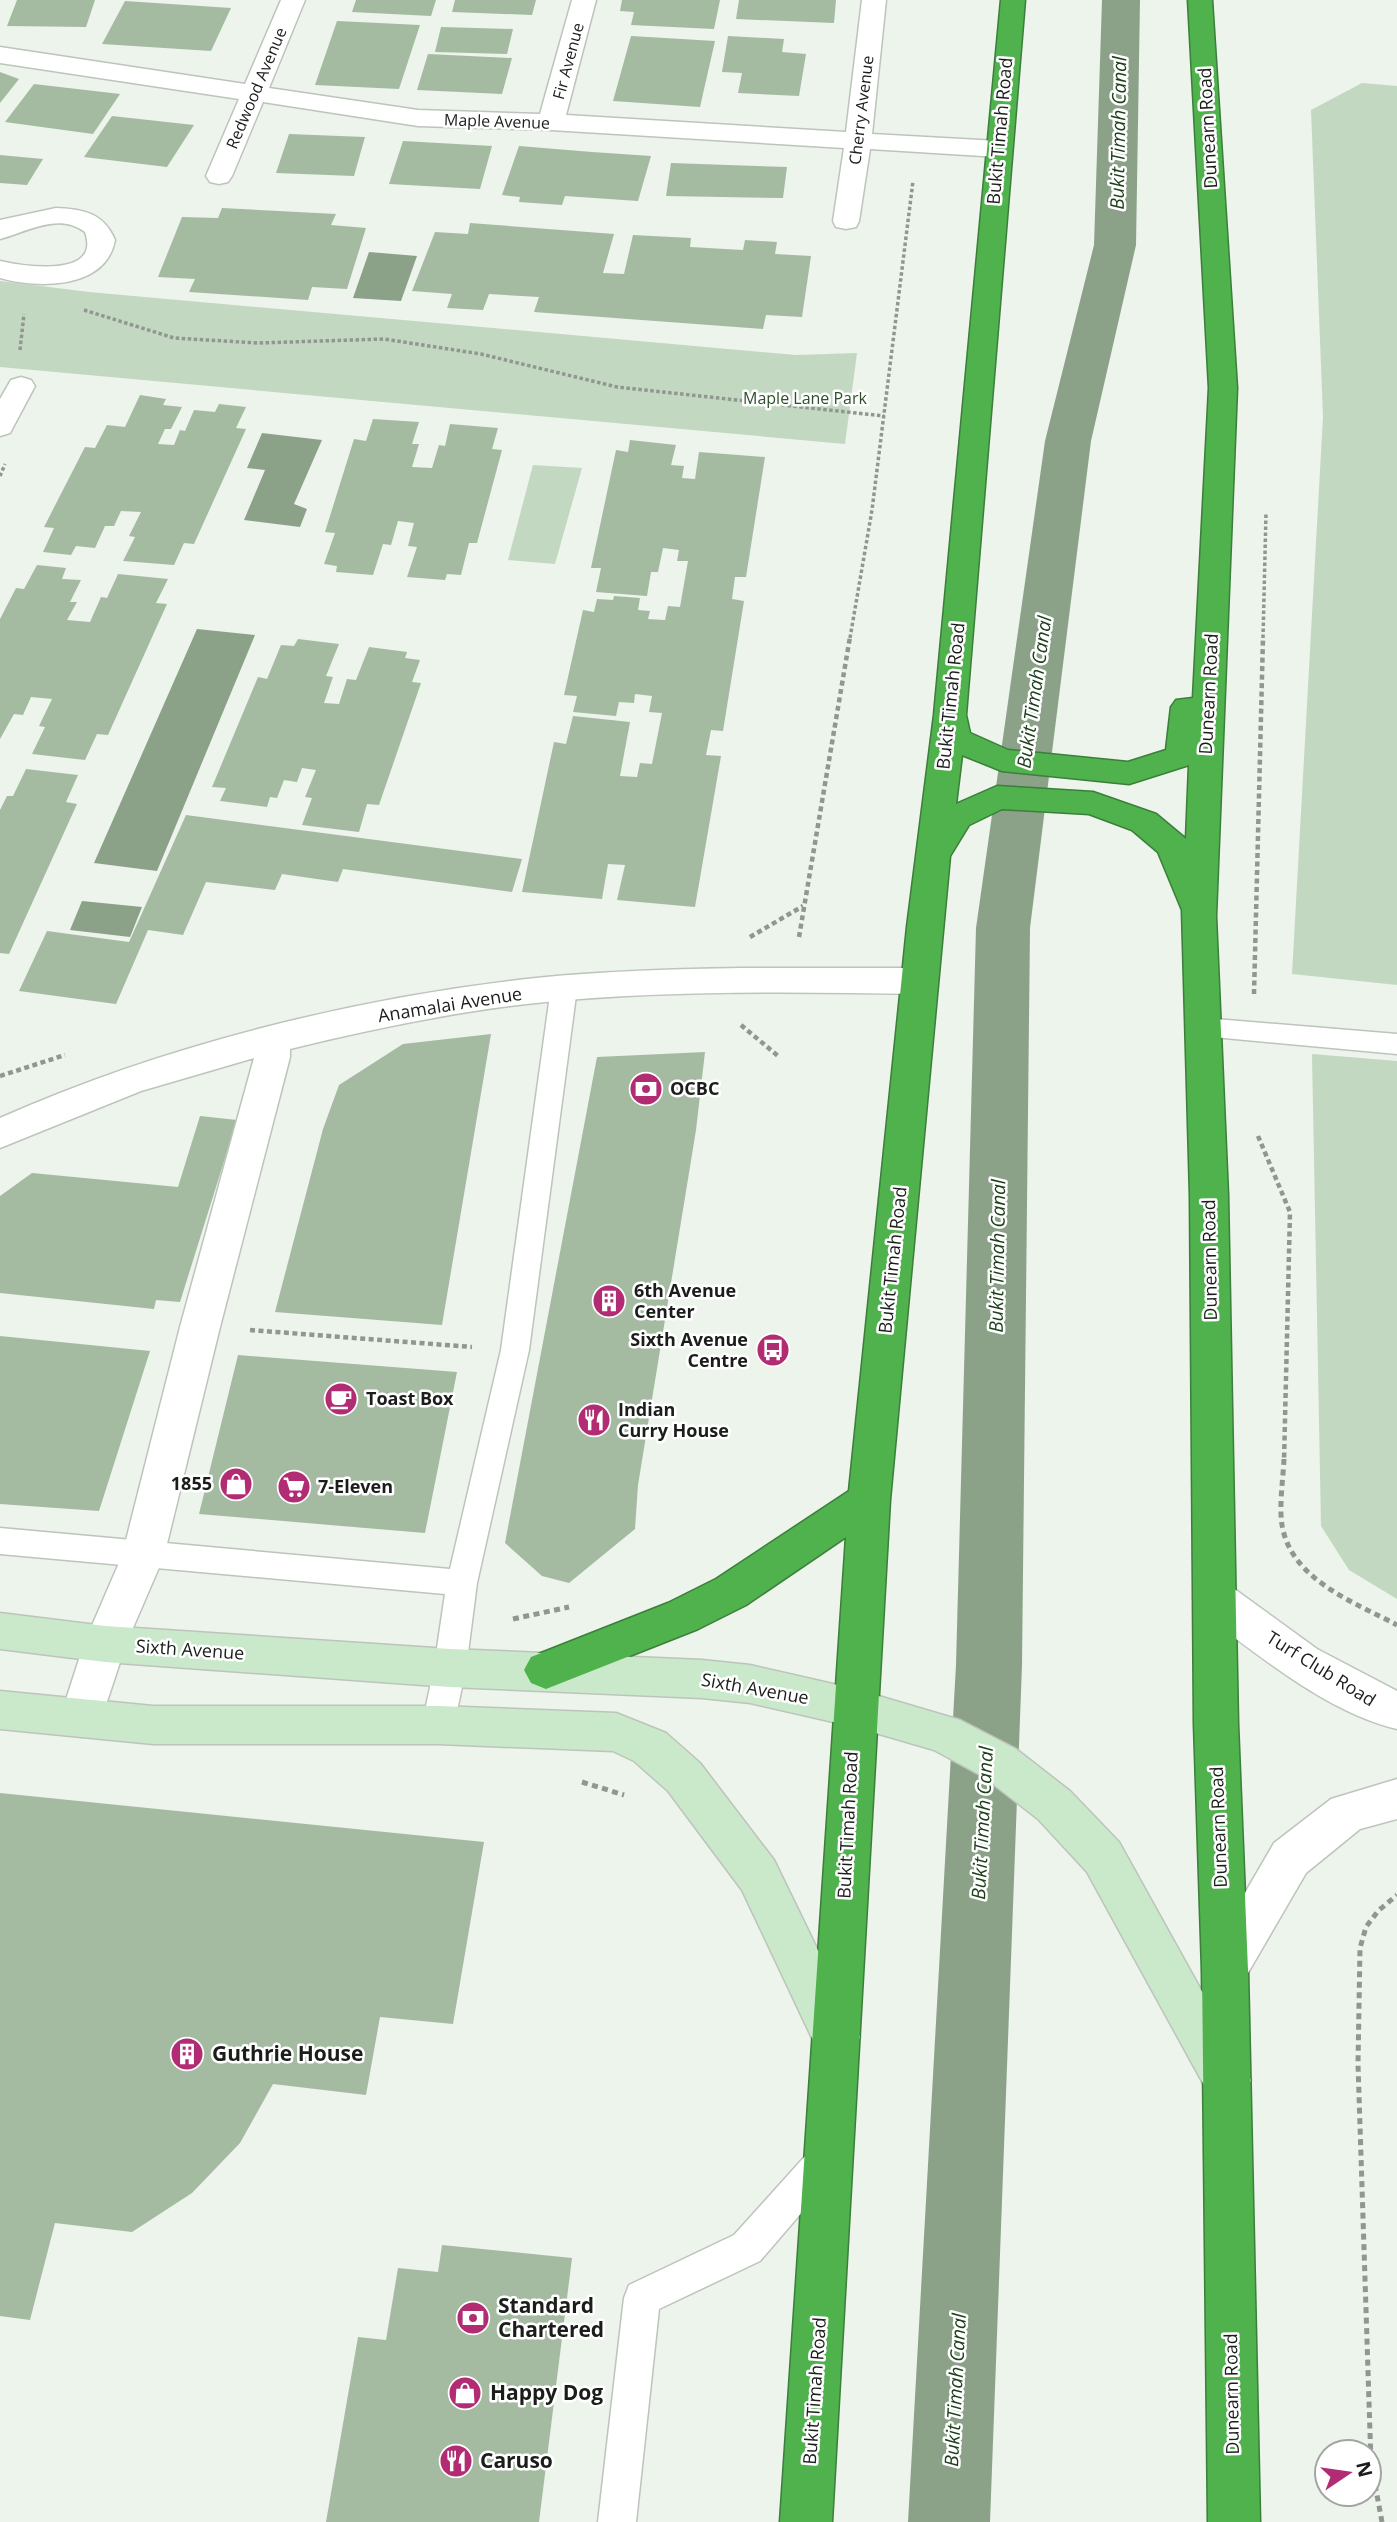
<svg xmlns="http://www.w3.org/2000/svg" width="1397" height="2522" font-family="'Open Sans',sans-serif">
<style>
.green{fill:#c3d8c1}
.water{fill:#8ba289}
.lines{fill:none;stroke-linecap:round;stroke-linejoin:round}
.canal{fill:#8ba289;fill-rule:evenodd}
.building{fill:#a4bba2}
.lane-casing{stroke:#bdc4bc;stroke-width:3}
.street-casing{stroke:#bdc4bc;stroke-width:3}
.secondary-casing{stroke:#bdc4bc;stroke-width:3}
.highway-casing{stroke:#3c7e3b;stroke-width:3}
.path-far2{stroke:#909690;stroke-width:3.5;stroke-dasharray:3.5 2.5;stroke-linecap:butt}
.path-far1{stroke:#909690;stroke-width:4.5;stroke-dasharray:5 3.5;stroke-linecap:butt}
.path{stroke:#909690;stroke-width:5;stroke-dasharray:6 4.5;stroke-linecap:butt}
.lane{fill:#fff;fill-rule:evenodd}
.street{fill:#fff;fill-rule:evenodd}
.secondary{fill:#cae8ca;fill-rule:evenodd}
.highway{fill:#4fb24d;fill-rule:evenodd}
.labels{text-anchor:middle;stroke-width:5;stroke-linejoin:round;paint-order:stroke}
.far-street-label{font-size:16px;fill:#1a1d1a;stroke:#fff}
.far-park-label{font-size:16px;fill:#2d502b;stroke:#fff}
.street-label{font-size:18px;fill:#1a1d1a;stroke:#fff}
.poi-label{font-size:18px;font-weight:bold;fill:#1a1d1a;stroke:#fff;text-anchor:start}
.water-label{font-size:19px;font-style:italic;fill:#1d401b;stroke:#fff}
.near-poi-label{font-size:21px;font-weight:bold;fill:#1a1d1a;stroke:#fff;text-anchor:start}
</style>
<rect width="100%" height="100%" fill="#ecf4eb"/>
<path class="green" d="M1362 83 1397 86V985L1292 974 1323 417 1311 110Z
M0 281 89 292 796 355 857 353 845 444 0 367Z
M533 465 582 468 555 564 508 560Z
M1312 1054 1397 1061V1599L1349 1570 1321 1526Z"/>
<path class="water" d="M369 252 417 256 401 301 353 298Z
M262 433 322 440 294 504 307 509 300 527 244 520 265 470 247 468Z
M197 629 255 635 157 871 94 863Z
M82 901 142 907 130 937 70 930Z"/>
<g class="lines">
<path class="canal" d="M1102 0H1140L1136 245 1091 441 1030 928 1022 1665 990 2522H908L956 1665 976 928 1045 441 1094 245Z"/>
</g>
<path class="building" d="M17 0H95L86 27 7 26Z
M356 0H436L431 16 352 12Z
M455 0H536L532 15 452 12Z
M622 0H720L714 29 631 25 634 12 620 11Z
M739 0H836L834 23 736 19Z
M125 1 231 8 211 51 102 44Z
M337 21 420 25 399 89 315 85Z
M441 27 513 29 507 54 435 52Z
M631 36 715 41 700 107 613 101Z
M728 36 784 39 782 52 806 54 799 96 738 93 742 73 722 72Z
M428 54 512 58 502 94 417 90Z
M0 72 19 79 0 103Z
M34 84 120 94 93 134 5 122Z
M112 116 194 125 167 167 84 157Z
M289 134 365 137 354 176 276 173Z
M403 141 492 146 480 189 389 184Z
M519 146 592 152 651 156 638 201 565 196 562 205 519 202 520 197 502 195Z
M0 155 43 159 27 185 0 183Z
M671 163 787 167 783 198 666 196Z
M222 208 336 214 331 225 366 228 347 289 312 287 308 300 189 292 195 279 158 277 182 217 218 218Z
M470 223 614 234 603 273 624 274 633 235 691 238 690 247 743 250 745 240 777 242 775 254 811 256 802 317 766 315 763 329 534 312 539 297 489 294 483 310 447 308 452 294 412 291 435 232 468 234Z
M140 395 166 399 163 405 182 407 171 429H165L158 444 174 445 180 430 185 431 194 410 215 412 219 404 246 407 236 428 246 429 194 544 184 543 174 565 123 561 135 537 129 536 141 512 121 511 114 526H105L95 548 76 546 71 555 43 552 54 528 44 527 85 447 95 448 107 425 125 427Z
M373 419 419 422 412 444H419L412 467 432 468 439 445 445 446 450 424 498 428 492 449 502 450 477 543H469L461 575 447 574 445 580 407 577 417 547 408 546 414 523 398 521 391 545 383 544 373 575 336 572 337 566 324 564 335 533 325 532 354 439 366 441Z
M630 440 676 445 671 465 684 466 682 478 695 479 699 452 765 457 746 577H735L732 599 744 601 723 731 711 730 706 755 721 756 695 907 617 900 625 865 608 864 602 899 522 892 554 742 566 744 573 716 630 722 620 776 637 777 640 763 652 764 662 713 649 712 652 696 635 694 634 703 619 702 616 716 573 712 577 696 564 695 583 610 594 612 597 599 613 600 614 596 640 598 638 610 650 611 648 619 665 620 668 606 680 607 688 561H677L679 550 663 548 658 572H651L647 596 596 592 601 568H591L616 450 628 452Z
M37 565 66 568 62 579 81 580 70 602H77L67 620 90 622 101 597 107 598 118 574 168 579 156 603 167 604 108 735 97 734 85 760 32 754 45 727 39 726 52 699 31 697 23 715 14 714 0 739V619L16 588 24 589Z
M298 639 339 644 326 676 333 677 324 703 339 704 347 679 356 680 369 647 407 652 405 658 420 660 412 682 421 683 379 805 367 804 359 832 302 825 312 798 305 797 316 770 302 768 297 782 284 780 277 798 270 797 267 807 220 801 226 788 212 787 258 677 267 679 281 645 294 646Z
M26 769 78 775 66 802 77 804 9 954 0 953V810L7 796H13Z
M186 815 522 859 512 892 343 869 338 882 282 874 275 890 206 882 183 935 148 930 116 1004 19 991 47 931 129 942Z
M491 1034 442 1325 275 1312 323 1129 339 1085 403 1044Z
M705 1052 696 1130 638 1485 635 1529 569 1583 542 1576 505 1543 597 1057Z
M200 1116 237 1120 180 1302 156 1300 154 1309 0 1293V1196L32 1173 178 1187Z
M0 1336 150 1351 99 1511 0 1504Z
M238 1355 457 1372 425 1533 199 1514Z
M0 1793 484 1842 453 2024 380 2017 366 2095 273 2084 240 2143 192 2193 132 2232 55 2223 30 2320 0 2316Z
M442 2245 572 2258 539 2522H326L358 2337 386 2340 398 2268 438 2272Z"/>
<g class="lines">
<defs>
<path id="lane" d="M564 979 573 981 577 988 529 1350 477 1583 466 1668 454 1725 449 1735 438 1739 427 1735 422 1725 434 1668 445 1594 0 1554V1528L450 1569 501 1350 551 988 555 981Z
M1203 1018 1397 1034V1054L1203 1036 1194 1034 1190 1027 1194 1020Z
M828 2139 840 2144 846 2156 840 2168 760 2261 659 2309 636 2522H598L624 2298 629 2285 734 2235 816 2144Z"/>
<path id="street" d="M281 0H305L269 88 418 110 540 114 572 0H596L566 115 846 132 862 0H886L872 134 998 141 1007 143 1011 149 1007 155 998 157 870 149 859 221 856 227 846 229 836 227 833 221 844 148 551 130 418 126 263 102 232 176 228 182 219 184 210 182 206 176 239 99 0 63V47L245 84Z
M56 208C83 209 104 213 115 240 106 289 39 289 0 278V261C22 266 102 279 85 232 58 212 27 232 0 239V220Z
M21 377 31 380 35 386 10 433 0 436V399L11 380Z
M742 968H919L932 972 937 981 932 990 919 994C792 992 663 990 536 1003 453 1012 371 1029 290 1049V1057L220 1327 164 1556 126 1644 97 1732 82 1737 67 1732 60 1718 84 1644 122 1556 180 1327 254 1058 141 1091 0 1148V1118C164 1045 358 997 536 978 604 971 674 969 742 968Z
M1214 1580 1229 1585 1317 1649 1397 1691V1729C1327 1713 1256 1653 1199 1611L1193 1598 1199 1585Z
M1397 1779V1819L1360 1829 1306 1873 1241 1985 1225 1992 1209 1985 1202 1970 1209 1955 1274 1843 1331 1799Z"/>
<path id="secondary" d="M0 1613 105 1626 450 1649 702 1660 750 1665 855 1689 960 1720 1016 1749 1070 1791 1119 1842 1251 2080 1244 2096 1227 2103 1210 2096 1087 1872 1038 1819 984 1777 934 1750 855 1727 750 1703 702 1698 450 1687 105 1662 0 1649Z
M0 1691 153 1706H438L616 1713 666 1733 700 1763 774 1860 860 2037 853 2053 836 2059 819 2053 742 1890 668 1791 634 1761 613 1751 438 1744H153L0 1729Z"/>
<path id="highway" d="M1001 0H1025L966 715 970 733 1008 750 1128 762 1166 750 1171 707 1176 700 1193 698 1209 388 1188 0H1212L1237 388 1216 916 1228 1195 1238 1724 1248 1970 1260 2522H1208L1202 1970 1194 1724 1190 1195 1182 910 1158 852 1132 830 1089 814 1002 809 969 825 950 856 890 1500 832 2522H780L846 1537 746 1605 698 1629 546 1689 531 1683 524 1670 531 1657 668 1603 716 1579 849 1491 907 927 934 715ZM962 755 1002 771 1129 784 1189 765 1186 839 1156 814 1093 792 997 786 956 804Z"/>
</defs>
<use href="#lane" class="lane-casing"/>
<use href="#street" class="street-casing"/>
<use href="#secondary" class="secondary-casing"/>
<use href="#highway" class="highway-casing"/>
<path class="path-far2" d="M84 310 174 338 258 343 384 339 481 354 617 387 884 416
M20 350 24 314
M0 476 5 464
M850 638 872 510 913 181
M1263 638 1266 513"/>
<path class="path-far1" d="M750 937 803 906
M799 937 850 637
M1254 994 1263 637
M741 1025 778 1056
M0 1076 65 1055
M1258 1136 1290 1212 1284 1461
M250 1330 472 1347"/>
<path class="path" d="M1284 1459C1283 1480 1279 1505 1282 1525 1291 1580 1354 1602 1397 1625
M513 1619 569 1607
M582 1782 624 1795
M1382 2522 1371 2463 1358 2064 1360 1948 1366 1927 1378 1911 1397 1895"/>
<use href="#lane" class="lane"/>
<use href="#street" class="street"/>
<use href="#secondary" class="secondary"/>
<use href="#highway" class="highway"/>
</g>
<defs>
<symbol id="bank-disc" viewBox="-11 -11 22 22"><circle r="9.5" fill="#b12c72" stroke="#fff"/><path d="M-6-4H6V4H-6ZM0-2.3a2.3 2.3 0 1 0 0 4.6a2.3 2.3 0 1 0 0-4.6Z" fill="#fff"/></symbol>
<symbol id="building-disc" viewBox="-11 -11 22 22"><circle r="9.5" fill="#b12c72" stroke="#fff"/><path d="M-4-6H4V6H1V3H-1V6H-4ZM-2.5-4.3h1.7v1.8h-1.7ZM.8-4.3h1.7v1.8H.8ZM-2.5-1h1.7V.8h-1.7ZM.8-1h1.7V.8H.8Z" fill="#fff"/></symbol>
<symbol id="bus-disc" viewBox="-11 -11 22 22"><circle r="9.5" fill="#b12c72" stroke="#fff"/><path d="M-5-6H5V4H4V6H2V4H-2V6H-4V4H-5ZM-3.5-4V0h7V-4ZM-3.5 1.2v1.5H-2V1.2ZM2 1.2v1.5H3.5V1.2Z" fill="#fff"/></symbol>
<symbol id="cafe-disc" viewBox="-11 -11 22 22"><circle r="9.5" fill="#b12c72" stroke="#fff"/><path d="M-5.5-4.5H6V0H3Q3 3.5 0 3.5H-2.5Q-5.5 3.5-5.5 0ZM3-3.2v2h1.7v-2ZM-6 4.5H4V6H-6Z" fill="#fff"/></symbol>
<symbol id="restaurant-disc" viewBox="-11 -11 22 22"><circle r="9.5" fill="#b12c72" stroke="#fff"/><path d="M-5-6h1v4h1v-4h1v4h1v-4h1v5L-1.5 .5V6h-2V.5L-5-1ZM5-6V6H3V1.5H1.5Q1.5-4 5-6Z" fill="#fff"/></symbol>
<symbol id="shop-disc" viewBox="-11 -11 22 22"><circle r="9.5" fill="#b12c72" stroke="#fff"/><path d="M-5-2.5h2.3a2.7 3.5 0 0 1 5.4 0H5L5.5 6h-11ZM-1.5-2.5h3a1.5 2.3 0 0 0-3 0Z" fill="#fff"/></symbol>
<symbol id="supermarket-disc" viewBox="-11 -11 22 22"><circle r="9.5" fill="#b12c72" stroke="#fff"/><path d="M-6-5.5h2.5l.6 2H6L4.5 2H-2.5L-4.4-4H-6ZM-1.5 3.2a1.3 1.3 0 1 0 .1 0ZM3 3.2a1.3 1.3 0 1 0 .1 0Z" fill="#fff"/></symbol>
</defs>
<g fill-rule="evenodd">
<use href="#bank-disc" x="627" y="1070" width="38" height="38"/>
<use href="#building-disc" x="590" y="1282" width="38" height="38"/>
<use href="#bus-disc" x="754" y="1331" width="38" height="38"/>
<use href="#cafe-disc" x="322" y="1380" width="38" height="38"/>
<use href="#restaurant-disc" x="575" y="1401" width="38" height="38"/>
<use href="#shop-disc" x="217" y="1465" width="38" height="38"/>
<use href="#supermarket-disc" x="275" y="1468" width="38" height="38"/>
<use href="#building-disc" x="168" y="2035" width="38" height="38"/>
<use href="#bank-disc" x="454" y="2299" width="38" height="38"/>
<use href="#shop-disc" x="446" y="2374" width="38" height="38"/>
<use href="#restaurant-disc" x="437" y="2442" width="38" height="38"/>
</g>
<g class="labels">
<g class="far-street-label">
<text transform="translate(568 61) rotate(-75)" y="6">Fir Avenue</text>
<text transform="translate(256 88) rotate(-67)" y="6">Redwood Avenue</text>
<text transform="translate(861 110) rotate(-83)" y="6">Cherry Avenue</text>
<text transform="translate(497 121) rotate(2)" y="6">Maple Avenue</text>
</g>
<g class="far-park-label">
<text x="805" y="404">Maple Lane Park</text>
</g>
<g class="street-label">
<text transform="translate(1208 128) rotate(-93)" y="6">Dunearn Road</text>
<text transform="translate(1000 131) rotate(-85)" y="6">Bukit Timah Road</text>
<text transform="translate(1209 694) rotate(-87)" y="6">Dunearn Road</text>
<text transform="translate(951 696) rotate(-84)" y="6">Bukit Timah Road</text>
<text transform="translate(450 1005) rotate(-9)" y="6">Anamalai Avenue</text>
<text transform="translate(893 1260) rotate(-84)" y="6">Bukit Timah Road</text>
<text transform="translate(1210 1260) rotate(-91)" y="6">Dunearn Road</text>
<text transform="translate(190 1650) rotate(4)" y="6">Sixth Avenue</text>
<text transform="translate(1321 1669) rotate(32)" y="6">Turf Club Road</text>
<text transform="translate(755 1689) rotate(10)" y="6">Sixth Avenue</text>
<text transform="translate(848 1825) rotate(-87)" y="6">Bukit Timah Road</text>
<text transform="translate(1219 1827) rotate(-92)" y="6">Dunearn Road</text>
<text transform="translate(815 2391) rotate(-86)" y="6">Bukit Timah Road</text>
<text transform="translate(1232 2394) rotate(-91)" y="6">Dunearn Road</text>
</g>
<g class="poi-label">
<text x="670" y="1095">OCBC</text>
<text x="634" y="1297">6th Avenue<tspan x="634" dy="21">Center</tspan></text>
<text x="748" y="1346" text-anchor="end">Sixth Avenue<tspan x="748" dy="21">Centre</tspan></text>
<text x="366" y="1405">Toast Box</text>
<text x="618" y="1416">Indian<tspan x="618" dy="21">Curry House</tspan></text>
<text x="212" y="1490" text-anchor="end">1855</text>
<text x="318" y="1493">7-Eleven</text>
</g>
<g class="water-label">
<text transform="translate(1118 133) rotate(-89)" y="7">Bukit Timah Canal</text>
<text transform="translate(1034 692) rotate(-82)" y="7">Bukit Timah Canal</text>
<text transform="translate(997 1256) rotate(-89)" y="7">Bukit Timah Canal</text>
<text transform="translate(982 1823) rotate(-87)" y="7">Bukit Timah Canal</text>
<text transform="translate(955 2390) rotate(-87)" y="7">Bukit Timah Canal</text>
</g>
<g class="near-poi-label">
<text x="212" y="2061">Guthrie House</text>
<text x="498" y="2313">Standard<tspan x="498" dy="24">Chartered</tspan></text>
<text x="490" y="2400">Happy Dog</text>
<text x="480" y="2468">Caruso</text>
</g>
</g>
<g transform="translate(1348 2473) rotate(77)"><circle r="33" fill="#ffffff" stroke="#a3a5a3" stroke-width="2"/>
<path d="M0-5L12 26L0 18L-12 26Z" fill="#b12c72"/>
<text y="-10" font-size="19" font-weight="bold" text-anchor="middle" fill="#1a1d1a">N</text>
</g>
</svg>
